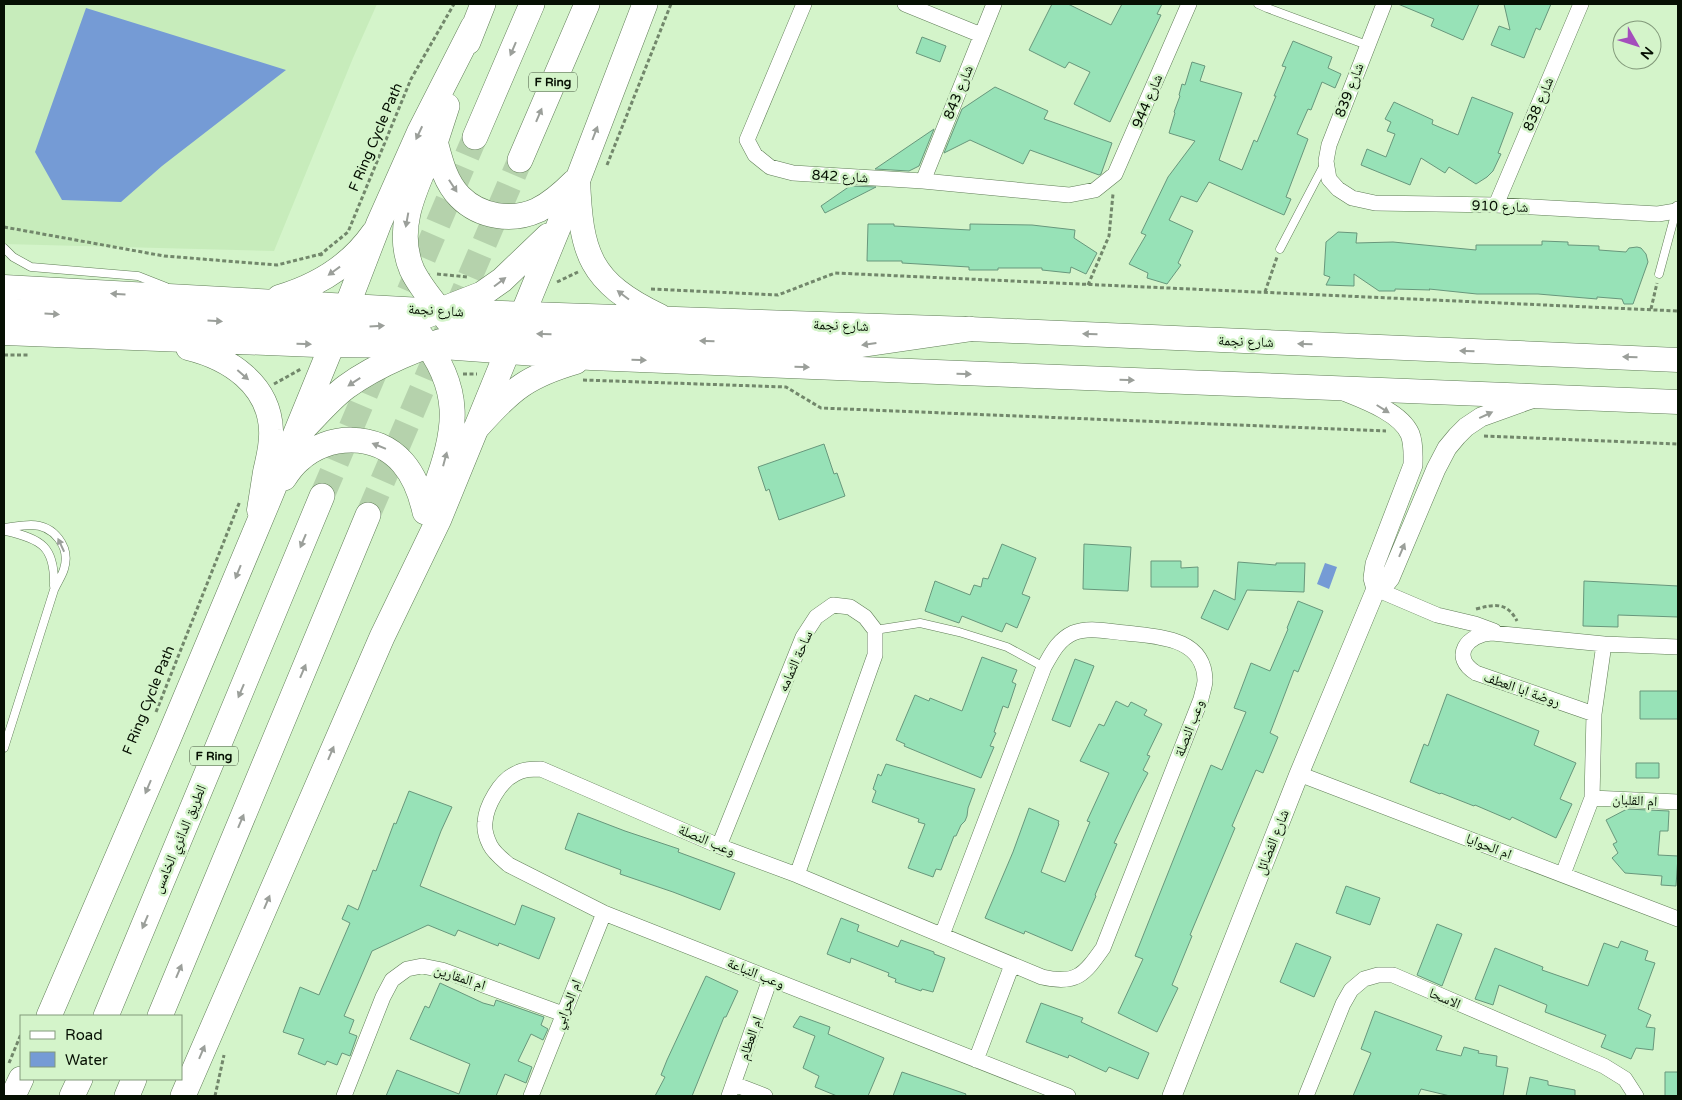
<svg xmlns="http://www.w3.org/2000/svg" width="1682" height="1100" font-family="'Varela Round','Noto Naskh Arabic',sans-serif">
<style>
.built{fill:#c7ecbb}
.water{fill:#759bd5}
.building{fill:#97e2b7;stroke:#68977c}
.lines{fill:none;stroke-linecap:round;stroke-linejoin:round}
.trunk-tunnel{stroke:#b5d2ac;stroke-width:25;stroke-dasharray:25 12;stroke-linecap:butt}
.service-casing{stroke:#607d57;stroke-width:9}
.minor-casing{stroke:#607d57;stroke-width:16}
.tertiary-casing{stroke:#607d57;stroke-width:20}
.primary-casing{stroke:#607d57;stroke-width:25}
.trunk-casing{stroke:#607d57;stroke-width:26}
.path{stroke:#72876b;stroke-width:3;stroke-dasharray:4 2.5;stroke-linecap:butt}
.service{stroke:#fff;stroke-width:8}
.minor{stroke:#fff;stroke-width:15}
.tertiary{stroke:#fff;stroke-width:19}
.primary{stroke:#fff;stroke-width:24}
.trunk{stroke:#fff;stroke-width:25}
.oneway{fill:#9b9f9a}
.labels{text-anchor:middle;stroke-width:5;stroke-linejoin:round;paint-order:stroke}
.shield{fill:#d4f4ca;stroke:#44543f;stroke-width:1}
.shield-label{font-size:12px;font-weight:bold;fill:#061003}
.street-label{font-size:14px;fill:#061003;stroke:#d4f4ca}
</style>
<rect width="100%" height="100%" fill="#d4f4ca"/>
<path class="built" d="M4 4H377L353 58 274 251 4 244Z"/>
<path class="water" d="M86 8 286 70 162 166 121 202 62 200 35 152Z
M1325 563 1337 567 1329 589 1317 584Z"/>
<path class="building" d="M1052 4H1068L1111 25 1122 4H1162L1157 14 1161 15 1110 122 1074 104 1090 72 1069 62 1065 68 1029 50Z
M1398 4H1479L1463 40 1431 26 1434 19Z
M1504 4H1551L1540 30 1536 28 1524 58 1491 45 1499 26 1510 30Z
M922 37 946 46 940 62 916 53Z
M1293 41 1332 57 1328 68 1341 74 1335 88 1322 82 1311 110 1308 109 1297 134 1308 139 1286 197 1291 199 1284 215 1209 182 1197 202 1181 196 1169 220 1193 231 1178 263 1181 265 1167 284 1147 278 1148 273 1129 264 1146 235 1141 233 1168 177 1195 141 1169 133 1175 113 1174 112 1180 96 1179 95 1182 84 1185 85 1192 62 1205 66 1200 81 1242 93 1219 160 1242 170 1254 140 1257 142 1276 96H1274L1286 67 1282 66Z
M995 87 1048 111 1044 119 1112 143 1101 174 1099 175 1030 150 1023 164 970 140 944 153 962 109Z
M1472 97 1513 113 1498 153 1501 154 1493 171 1487 177 1476 184 1449 167 1445 173 1421 158 1410 185 1361 165 1367 149 1386 157 1395 134 1387 131 1391 122 1385 119 1394 102 1433 120 1432 124 1458 135Z
M934 129 919 166 909 171 875 169Z
M850 186 876 187 825 213 821 206Z
M868 224H894V226L970 230V224L1032 225 1075 230 1074 238 1097 253 1086 274 1071 267 1070 273 1042 270V268H998V270H969V267L902 263V261H867Z
M1338 232 1357 233 1356 243 1393 242 1476 250V245H1542V241L1568 242V245L1599 246V250L1626 252 1629 248 1637 247 1641 248 1646 254 1648 262 1633 304H1624L1622 299 1597 297V299L1538 294H1477L1429 289 1430 290 1395 289V291H1379L1354 274V286L1326 285 1330 277 1324 275 1326 242Z
M824 444 834 474 837 473 845 496 779 520 769 489 766 491 758 467Z
M1002 544 1036 558 1022 594 1030 597 1017 628 1006 623 1002 632 962 616 959 623 925 611 935 581 970 595 974 585 981 587 983 578 988 579Z
M1084 544 1131 547 1128 591 1083 589Z
M1151 561H1181V568L1198 567V587H1151Z
M1238 562 1276 565V563H1305L1304 592 1247 590 1228 630 1201 618 1214 590 1235 600Z
M1584 581 1678 586V617L1618 615V627L1583 626Z
M1298 601 1323 611 1298 672 1294 670 1270 733 1278 737 1263 773 1256 770 1232 826 1235 828 1190 935 1192 936 1172 985 1178 988 1157 1032 1118 1013 1143 959 1135 956 1211 765 1222 770 1246 712 1234 708 1251 663 1270 671 1288 629 1287 628Z
M982 657 1017 670 1012 682 1016 684 1008 708 1003 706 994 732 996 733 990 746 994 747 981 778 904 746 905 744 896 740 915 695 929 701 930 698 962 711Z
M1075 659 1094 666 1070 727 1052 720Z
M1640 691H1678V719H1640Z
M1447 694 1539 731 1534 745 1576 763 1560 799 1572 804 1556 838 1512 817 1510 820 1475 805 1474 806 1441 793 1440 794 1410 782 1424 744 1428 746Z
M1116 701 1128 707 1131 702 1147 710 1144 715 1162 724 1147 755 1150 756 1143 770 1148 773 1137 794 1114 843 1117 844 1095 895 1096 896 1072 951 1025 931 1024 934 985 918 1013 852 1029 808 1059 821 1058 823 1059 824 1041 872 1065 882 1090 822 1087 821 1109 773 1080 761 1099 724 1104 726Z
M1636 763H1659V778H1636Z
M886 764 975 789 968 808 967 816 965 821 961 825 956 836H954L941 870 936 869 933 877 908 868 925 824 918 822 919 819 872 802 876 791 873 789 878 774 881 776Z
M409 791 452 807 441 831 420 886 515 925 522 905 555 918 539 959 499 943 498 946 458 930 455 936 428 925 372 951 344 1016 354 1020 349 1033 357 1036 350 1056 342 1053 337 1065 327 1061 325 1065 298 1054 304 1039 283 1032 300 987 319 995 350 923 342 919 348 905 358 910 373 870 376 871 394 823 396 824Z
M1627 809 1669 811 1668 831H1660L1658 855 1678 856 1676 886 1661 885 1662 876 1625 873 1612 858 1618 853 1613 844 1617 842 1606 820Z
M578 813 625 831 679 849 678 852 735 873 720 910 673 892 620 874 621 870 565 849Z
M1346 886 1380 898 1370 925 1336 913Z
M841 918 859 925 857 931 898 947 901 940 934 952V954L945 958 933 992 922 989 921 991 895 982 896 979 888 976 889 973 851 958 850 963 827 954Z
M1437 924 1462 934 1442 986 1417 975Z
M1621 941 1648 951 1645 960 1655 963 1638 1009 1651 1015 1646 1027 1655 1028 1653 1050 1636 1048 1631 1059 1601 1047 1606 1035 1545 1012 1547 1005 1499 985 1493 1005 1475 999 1495 948 1543 967 1542 970 1588 986 1604 943 1618 948Z
M1296 943 1331 957 1314 997 1280 982Z
M706 976 738 991 726 1017H724L692 1096H655L665 1077 661 1075 667 1060Z
M440 983 483 1003 494 1006 496 1000 544 1017 541 1025 548 1029 543 1040 531 1034 518 1061 532 1067 526 1083 505 1074 496 1096H386L397 1070 459 1094 470 1064 410 1039 425 1006 429 1008Z
M1041 1003 1083 1018 1081 1022 1149 1053 1138 1079 1109 1067 1106 1072 1069 1055 1068 1058 1026 1042Z
M1375 1011 1442 1036 1436 1050 1461 1056 1464 1047 1479 1051 1478 1053 1497 1056 1496 1066 1508 1068 1503 1096H1450L1421 1089 1418 1096H1353L1371 1053 1361 1049Z
M800 1016 830 1027 828 1034 884 1058 868 1096H837L815 1087 819 1076 803 1068 815 1036 793 1027Z
M902 1072 966 1094 965 1096H893Z
M1665 1072H1678V1096H1665Z
M1530 1077 1548 1081V1085L1575 1090V1096H1526Z"/>
<g class="lines">
<path class="trunk-tunnel" d="M322 496 475 137
M368 515 520 160"/>
<defs>
<path id="service" d="M1258 4 1267 8 1367 45
M4 248 13 257 31 267 138 276 166 287
M1280 249 1325 163
M1659 274 1676 211
M4 528C13 527 22 525 31 525 54 525 71 547 64 569 62 576 57 583 54 590L4 748
M6 531C42 539 55 547 54 586
M875 630 920 623 959 632 1007 647 1044 667"/>
<path id="minor" d="M804 4 747 140 755 155 770 167 793 173 923 181 1069 195 1095 190 1115 174 1189 4
M905 4 981 35
M1384 4 1329 145 1326 161 1329 179 1338 189 1352 198 1375 203 1496 205 1658 214 1676 211 1678 209
M923 181 994 4
M1496 205 1581 4
M1376 589 1437 615 1475 624 1494 631
M1594 714 1476 673C1450 657 1467 634 1492 633L1604 644 1678 647
M1299 774 1678 919
M1592 798 1678 802
M719 846 803 637 816 617 833 605 850 607 865 617 875 630V655L797 875
M1563 874 1592 798 1594 714 1604 644
M942 935 1044 667C1052 653 1058 640 1073 633 1090 626 1109 632 1126 633 1158 637 1204 637 1205 680 1205 686 1202 693 1201 699L1103 948C1084 975 1076 985 1042 977L797 875 719 846 541 769C532 769 523 769 515 774 500 781 486 806 485 822 484 829 487 839 490 845 494 853 502 859 509 865L604 913 1068 1096
M976 1060 1012 965
M734 1084 765 1096
M344 1096 383 997 392 980 407 969 422 966 442 970 563 1014
M531 1096 604 913
M729 1096 770 979
M1306 1096 1343 1004 1351 990 1364 979 1378 975H1393L1604 1066 1625 1079 1636 1096"/>
<path id="tertiary" d="M1346 392C1366 400 1401 413 1410 434 1414 444 1413 455 1413 465L1375 564 1373 578 1376 589
M1172 1096 1299 774 1376 589 1386 583 1390 578 1436 469 1447 448 1457 436 1466 427 1481 417 1531 399"/>
<path id="primary" d="M578 179C581 254 589 282 660 316
M4 287 441 311 969 329 1678 360
M279 297C316 286 350 266 373 233
M4 333 316 345 429 346 591 358 1678 402
M188 348C229 358 269 384 271 430 272 445 268 458 265 472 263 484 261 497 259 510
M479 426C512 389 528 376 576 362"/>
<path id="trunk" d="M468 42 483 4
M447 106C443 118 439 131 435 143 418 183 393 226 412 270 421 289 437 306 450 323
M475 137 532 4
M435 141C440 160 445 182 460 197 480 217 512 222 538 210 552 203 563 193 574 182
M520 160 587 4
M4 311 376 327 410 322 482 294 502 280 548 236
M420 335C463 388 458 430 434 491
M302 430C316 416 330 399 346 387 376 365 425 344 461 336 479 332 497 333 515 333L852 346 969 329
M284 478C288 472 293 465 299 460 328 434 376 432 403 463 415 477 421 494 425 512
M49 1016 167 742 271 494 332 345 379 223 419 133 473 27
M106 1016 322 496
M160 1016 368 515
M13 1096 21 1079
M72 1096 80 1079
M127 1096 134 1079
M183 1096 382 637 439 519 578 179 645 4"/>
</defs>
<use href="#service" class="service-casing"/>
<use href="#minor" class="minor-casing"/>
<use href="#tertiary" class="tertiary-casing"/>
<use href="#primary" class="primary-casing"/>
<use href="#trunk" class="trunk-casing"/>
<path class="path" d="M607 165 671 4
M4 227 164 256 277 265 321 254
M322 256 321 254 348 232 411 79 454 4
M437 274 468 277
M557 282 578 272
M1088 285 1109 236 1113 194
M651 289 778 295 835 273 1678 311
M1265 292 1277 257
M1651 309 1657 283
M4 355H30
M463 374H477
M583 380 786 387 821 408 1386 431
M274 384 301 369
M1484 436 1678 444
M1476 609C1495 604 1507 602 1517 621
M156 712 240 501
M9 1063 21 1034
M215 1096 224 1055"/>
<use href="#service" class="service"/>
<use href="#minor" class="minor"/>
<use href="#tertiary" class="tertiary"/>
<use href="#primary" class="primary"/>
<use href="#trunk" class="trunk"/>
</g>
<defs><path id="oneway-solid" d="M-6-.8H1V-3.2L6.5 0L1 3.2V.8H-6Z" transform="scale(1.25)"/></defs>
<g class="oneway">
<use href="#oneway-solid" transform="translate(513 49) rotate(113)"/>
<use href="#oneway-solid" transform="translate(539 115) rotate(-67)"/>
<use href="#oneway-solid" transform="translate(419 133) rotate(115)"/>
<use href="#oneway-solid" transform="translate(595 133) rotate(-69)"/>
<use href="#oneway-solid" transform="translate(453 186) rotate(57)"/>
<use href="#oneway-solid" transform="translate(407 220) rotate(100)"/>
<use href="#oneway-solid" transform="translate(334 271) rotate(144)"/>
<use href="#oneway-solid" transform="translate(500 282) rotate(-37)"/>
<use href="#oneway-solid" transform="translate(118 294) rotate(-177)"/>
<use href="#oneway-solid" transform="translate(623 295) rotate(-143)"/>
<use href="#oneway-solid" transform="translate(52 314) rotate(3)"/>
<use href="#oneway-solid" transform="translate(215 321) rotate(3)"/>
<use href="#oneway-solid" transform="translate(377 326) rotate(-4)"/>
<use href="#oneway-solid" transform="translate(544 334) rotate(-178)"/>
<use href="#oneway-solid" transform="translate(1090 334) rotate(-178)"/>
<use href="#oneway-solid" transform="translate(707 341) rotate(-178)"/>
<use href="#oneway-solid" transform="translate(304 344) rotate(2)"/>
<use href="#oneway-solid" transform="translate(869 344) rotate(172)"/>
<use href="#oneway-solid" transform="translate(1305 344) rotate(-178)"/>
<use href="#oneway-solid" transform="translate(1467 351) rotate(-178)"/>
<use href="#oneway-solid" transform="translate(1630 357) rotate(-178)"/>
<use href="#oneway-solid" transform="translate(639 360) rotate(2)"/>
<use href="#oneway-solid" transform="translate(802 367) rotate(2)"/>
<use href="#oneway-solid" transform="translate(964 374) rotate(2)"/>
<use href="#oneway-solid" transform="translate(243 375) rotate(41)"/>
<use href="#oneway-solid" transform="translate(1127 380) rotate(2)"/>
<use href="#oneway-solid" transform="translate(354 382) rotate(147)"/>
<use href="#oneway-solid" transform="translate(1383 409) rotate(32)"/>
<use href="#oneway-solid" transform="translate(1486 415) rotate(-25)"/>
<use href="#oneway-solid" transform="translate(379 446) rotate(-158)"/>
<use href="#oneway-solid" transform="translate(445 459) rotate(-75)"/>
<use href="#oneway-solid" transform="translate(303 541) rotate(113)"/>
<use href="#oneway-solid" transform="translate(61 545) rotate(-115)"/>
<use href="#oneway-solid" transform="translate(1402 550) rotate(-67)"/>
<use href="#oneway-solid" transform="translate(238 572) rotate(112)"/>
<use href="#oneway-solid" transform="translate(303 671) rotate(-67)"/>
<use href="#oneway-solid" transform="translate(241 691) rotate(113)"/>
<use href="#oneway-solid" transform="translate(331 753) rotate(-67)"/>
<use href="#oneway-solid" transform="translate(148 787) rotate(113)"/>
<use href="#oneway-solid" transform="translate(241 821) rotate(-67)"/>
<use href="#oneway-solid" transform="translate(267 902) rotate(-67)"/>
<use href="#oneway-solid" transform="translate(145 922) rotate(113)"/>
<use href="#oneway-solid" transform="translate(179 971) rotate(-67)"/>
<use href="#oneway-solid" transform="translate(202 1052) rotate(-67)"/>
</g>
<g class="labels">
<g class="shield">
<rect x="529" y="72.5" width="48" height="19" rx="4"/>
<rect x="190" y="746.5" width="48" height="19" rx="4"/>
</g>
<g class="shield-label">
<text x="553" y="86">F Ring</text>
<text x="214" y="760">F Ring</text>
</g>
<g class="street-label">
<text transform="translate(1349 90) rotate(-69)" y="5">شارع 839</text>
<text transform="translate(958 92) rotate(-68)" y="5">شارع 843</text>
<text transform="translate(1147 101) rotate(-67)" y="5">شارع 944</text>
<text transform="translate(1538 104) rotate(-67)" y="5">شارع 838</text>
<text transform="translate(375 137) rotate(-67)" y="5">F Ring Cycle Path</text>
<text transform="translate(840 176) rotate(3)" y="5">شارع 842</text>
<text transform="translate(1500 206) rotate(2)" y="5">شارع 910</text>
<text transform="translate(436 310) rotate(3)" y="5">شارع نجمة</text>
<text transform="translate(841 325) rotate(2)" y="5">شارع نجمة</text>
<text transform="translate(1246 341) rotate(2)" y="5">شارع نجمة</text>
<text transform="translate(795 661) rotate(-66)" y="5">ساحة الثمامه</text>
<text transform="translate(1522 689) rotate(19)" y="5">روضة ابا العطف</text>
<text transform="translate(148 700) rotate(-68)" y="5">F Ring Cycle Path</text>
<text transform="translate(1189 728) rotate(-69)" y="5">وعب النصلة</text>
<text transform="translate(1635 800) rotate(3)" y="5">ام القلبان</text>
<text transform="translate(179 839) rotate(-67)" y="5">الطريق الدائري الخامس</text>
<text transform="translate(707 840) rotate(23)" y="5">وعب النصلة</text>
<text transform="translate(1272 842) rotate(-69)" y="5">شارع الفضائل</text>
<text transform="translate(1489 846) rotate(21)" y="5">ام الحوايا</text>
<text transform="translate(756 973) rotate(22)" y="5">وعب النباعة</text>
<text transform="translate(460 977) rotate(18)" y="5">ام المقارين</text>
<text transform="translate(1445 998) rotate(23)" y="5">الاسحا</text>
<text transform="translate(567 1004) rotate(-68)" y="5">ام الحرابي</text>
<text transform="translate(750 1038) rotate(-71)" y="5">ام العظام</text>
</g>
</g>
<rect width="1682" height="1100" fill="none" stroke="#061003" stroke-width="10"/>
<rect x="20" y="1015" width="162" height="65" fill="#d4f4ca" stroke="#82997a"/>
<rect x="30" y="1031" width="25" height="8" fill="#ffffff" stroke="#82997a"/>
<text x="65" y="1040" font-size="15" fill="#061003">Road</text>
<rect x="30" y="1052" width="25" height="15" fill="#759bd5" stroke="#82997a"/>
<text x="65" y="1065" font-size="15" fill="#061003">Water</text>
<g transform="translate(1637 45) rotate(129)"><circle r="24" fill="#d4f4ca" stroke="#82997a"/>
<path d="M0-4L9 19L0 12L-9 19Z" fill="#a44ebc"/>
<text y="-8" font-size="14" font-weight="bold" text-anchor="middle" fill="#061003">N</text>
</g>
</svg>
